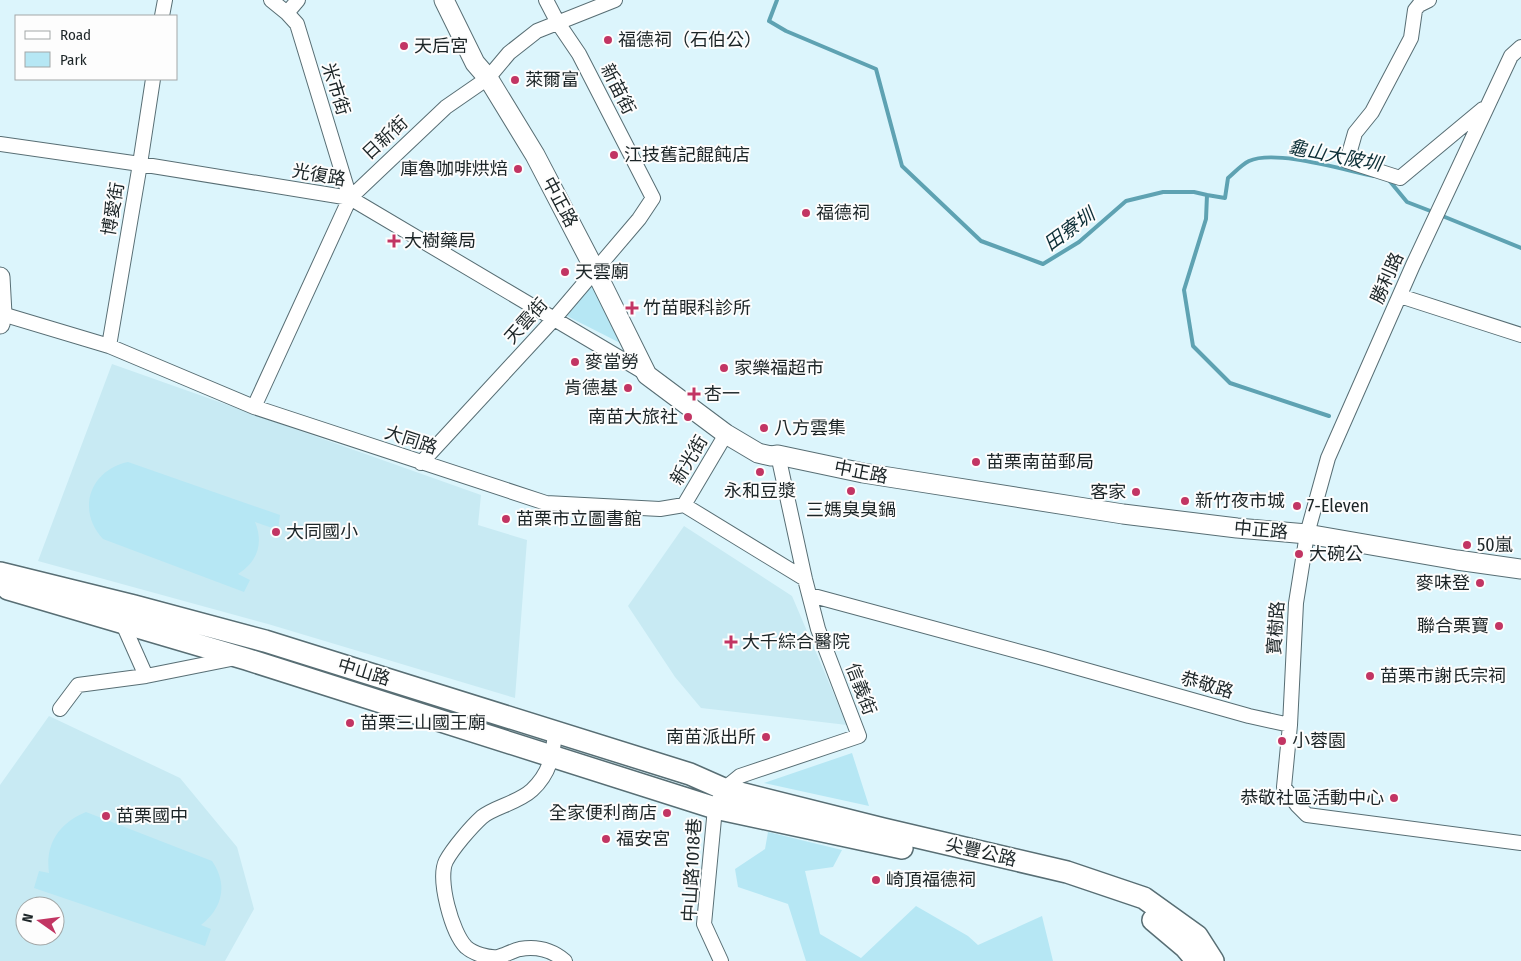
<svg xmlns="http://www.w3.org/2000/svg" width="1521" height="961" font-family="'Fira Sans Condensed','Noto Sans TC',sans-serif">
<style>
.built{fill:#c8eaf3;fill-rule:evenodd}
.green{fill:#b6e7f4}
.lines{fill:none;stroke-linecap:round;stroke-linejoin:round}
.stream{stroke:#5ea2b2;stroke-width:4}
.street-casing{stroke:#586e74;stroke-width:16}
.secondary-casing{stroke:#586e74;stroke-width:21}
.primary-casing{stroke:#586e74;stroke-width:24}
.street{stroke:#fff;stroke-width:14}
.secondary{stroke:#fff;stroke-width:19}
.primary{stroke:#fff;stroke-width:21}
.poi-dot{fill:#c23563;stroke:#fdfdfd;stroke-width:2}
.labels{text-anchor:middle;stroke-width:4;stroke-linejoin:round;paint-order:stroke}
.poi-label{font-size:18px;fill:#1c2527;stroke:#fdfdfd;text-anchor:start}
.street-label{font-size:18px;fill:#1c2527;stroke:#fdfdfd}
.water-label{font-size:19px;font-style:italic;fill:#0d2f37;stroke:#fdfdfd}
</style>
<rect width="100%" height="100%" fill="#dcf5fc"/>
<path class="built" d="M112 364 481 495 478 525 527 540 515 698 268 624 38 561Z
M684 526 792 596 847 725 701 708 675 677 628 606Z
M49 716 180 778 237 847 254 909 225 961H0V785ZM25 906H55V936H25Z"/>
<path class="green" d="M594 282 632 349 567 316Z
M128 462 280 515 278 530 255 522C264 544 257 562 238 574L250 580 244 592 103 539C76 510 90 470 128 462Z
M852 753 869 806 764 783Z
M86 812 212 861C228 884 223 908 201 925L211 929 205 946 34 888 39 871 49 873C45 844 59 823 86 812Z
M768 832 842 850 833 867 805 871 820 934 861 958 916 906 968 936 978 945 1042 916 1053 961H806L788 904 738 887 735 869 765 849Z"/>
<g class="lines">
<path class="stream" d="M777 0 769 21 786 31 876 69 902 166 981 241 1043 264 1079 242 1126 201 1163 192H1194L1207 195 1206 219 1184 290 1193 346 1230 383 1329 416
M1388 179 1407 202 1433 212
M1207 195 1225 198 1228 178C1234 173 1241 165 1249 161 1275 149 1344 170 1374 176
M1440 215 1521 248"/>
<defs>
<path id="street" d="M271 0 287 13 297 24 350 198
M1429 0 1419 5 1415 10 1411 38 1372 112 1355 133 1347 161 1400 178 1483 109
M287 13 298 0
M162 16 165 0
M1521 47 1511 56 1413 265 1328 458 1307 534 1296 603 1290 725 1284 787 1297 805 1307 815 1521 843
M0 144 140 164 350 198 647 374
M1400 296 1521 335
M2 314 109 346 254 407 546 503 660 509 684 505 805 579
M109 346 140 164 153 79
M254 407 350 198 446 107 488 78 509 53 537 31 615 0
M421 463 553 320 639 219 653 198 579 54 558 23 546 0
M684 505 726 434
M810 595 1043 658 1249 716 1290 725
M122 622 146 676 236 658
M60 709 78 685 146 676
M555 732C553 756 550 773 532 790 518 803 494 807 482 817 471 827 453 848 446 861 437 879 452 933 466 947 474 954 488 958 498 957 505 955 512 951 520 949 537 946 552 950 565 961
M721 961 704 924 715 808 724 789 740 776 859 736 818 629 805 579 778 455"/>
<path id="secondary" d="M444 0 475 63 488 78 535 155 595 270 647 375 726 434 758 453 771 456 778 455 863 473 1123 514 1237 528 1307 534 1457 560 1521 569
M0 277 2 314 0 324"/>
<path id="primary" d="M0 573 134 606 265 641 690 774 724 789 883 829 1067 872 1144 898 1197 936 1213 961
M8 589 246 659 715 808 902 848
M1153 920 1185 947 1197 961"/>
</defs>
<use href="#street" class="street-casing"/>
<use href="#secondary" class="secondary-casing"/>
<use href="#primary" class="primary-casing"/>
<use href="#street" class="street"/>
<use href="#secondary" class="secondary"/>
<use href="#primary" class="primary"/>
</g>
<g class="poi-dot">
<circle cx="608" cy="40" r="5"/>
<circle cx="404" cy="46" r="5"/>
<circle cx="515" cy="80" r="5"/>
<circle cx="614" cy="155" r="5"/>
<circle cx="518" cy="169" r="5"/>
<circle cx="806" cy="213" r="5"/>
<path d="M391.5 233.5h5v5h5v5h-5v5h-5v-5h-5v-5h5z"/>
<circle cx="565" cy="272" r="5"/>
<path d="M629.5 300.5h5v5h5v5h-5v5h-5v-5h-5v-5h5z"/>
<circle cx="575" cy="362" r="5"/>
<circle cx="724" cy="368" r="5"/>
<circle cx="628" cy="388" r="5"/>
<path d="M691.5 386.5h5v5h5v5h-5v5h-5v-5h-5v-5h5z"/>
<circle cx="688" cy="417" r="5"/>
<circle cx="764" cy="428" r="5"/>
<circle cx="976" cy="462" r="5"/>
<circle cx="760" cy="472" r="5"/>
<circle cx="851" cy="491" r="5"/>
<circle cx="1136" cy="492" r="5"/>
<circle cx="1185" cy="501" r="5"/>
<circle cx="1297" cy="506" r="5"/>
<circle cx="506" cy="519" r="5"/>
<circle cx="276" cy="532" r="5"/>
<circle cx="1467" cy="545" r="5"/>
<circle cx="1299" cy="554" r="5"/>
<circle cx="1480" cy="583" r="5"/>
<circle cx="1499" cy="626" r="5"/>
<path d="M728.5 634.5h5v5h5v5h-5v5h-5v-5h-5v-5h5z"/>
<circle cx="1370" cy="676" r="5"/>
<circle cx="350" cy="723" r="5"/>
<circle cx="766" cy="737" r="5"/>
<circle cx="1282" cy="741" r="5"/>
<circle cx="1394" cy="798" r="5"/>
<circle cx="667" cy="813" r="5"/>
<circle cx="106" cy="816" r="5"/>
<circle cx="606" cy="839" r="5"/>
<circle cx="876" cy="880" r="5"/>
</g>
<g class="labels">
<g class="poi-label">
<text x="618" y="46">福德祠（石伯公）</text>
<text x="414" y="52">天后宮</text>
<text x="525" y="86">萊爾富</text>
<text x="624" y="161">江技舊記餛飩店</text>
<text x="508" y="175" text-anchor="end">庫魯咖啡烘焙</text>
<text x="816" y="219">福德祠</text>
<text x="404" y="247">大樹藥局</text>
<text x="575" y="278">天雲廟</text>
<text x="643" y="314">竹苗眼科診所</text>
<text x="585" y="368">麥當勞</text>
<text x="734" y="374">家樂福超市</text>
<text x="618" y="394" text-anchor="end">肯德基</text>
<text x="704" y="400">杏一</text>
<text x="678" y="423" text-anchor="end">南苗大旅社</text>
<text x="774" y="434">八方雲集</text>
<text x="986" y="468">苗栗南苗郵局</text>
<text x="760" y="497" text-anchor="middle">永和豆漿</text>
<text x="1126" y="498" text-anchor="end">客家</text>
<text x="1195" y="507">新竹夜市城</text>
<text x="1307" y="512">7-Eleven</text>
<text x="851" y="516" text-anchor="middle">三媽臭臭鍋</text>
<text x="516" y="525">苗栗市立圖書館</text>
<text x="286" y="538">大同國小</text>
<text x="1477" y="551">50嵐</text>
<text x="1309" y="560">大碗公</text>
<text x="1470" y="589" text-anchor="end">麥味登</text>
<text x="1489" y="632" text-anchor="end">聯合栗寶</text>
<text x="742" y="648">大千綜合醫院</text>
<text x="1380" y="682">苗栗市謝氏宗祠</text>
<text x="360" y="729">苗栗三山國王廟</text>
<text x="756" y="743" text-anchor="end">南苗派出所</text>
<text x="1292" y="747">小蓉園</text>
<text x="1384" y="804" text-anchor="end">恭敬社區活動中心</text>
<text x="657" y="819" text-anchor="end">全家便利商店</text>
<text x="116" y="822">苗栗國中</text>
<text x="616" y="845">福安宮</text>
<text x="886" y="886">崎頂福德祠</text>
</g>
<g class="street-label">
<text transform="translate(336 89) rotate(73)" y="6">米市街</text>
<text transform="translate(618 89) rotate(63)" y="6">新苗街</text>
<text transform="translate(385 138) rotate(-43)" y="6">日新街</text>
<text transform="translate(319 175) rotate(10)" y="6">光復路</text>
<text transform="translate(560 202) rotate(62)" y="6">中正路</text>
<text transform="translate(113 209) rotate(-80)" y="6">博愛街</text>
<text transform="translate(1387 278) rotate(-66)" y="6">勝利路</text>
<text transform="translate(526 321) rotate(-48)" y="6">天雲街</text>
<text transform="translate(411 440) rotate(18)" y="6">大同路</text>
<text transform="translate(689 460) rotate(-59)" y="6">新光街</text>
<text transform="translate(861 472) rotate(11)" y="6">中正路</text>
<text transform="translate(1261 530) rotate(5)" y="6">中正路</text>
<text transform="translate(1276 628) rotate(-86)" y="6">寶樹路</text>
<text transform="translate(364 672) rotate(17)" y="6">中山路</text>
<text transform="translate(1207 685) rotate(16)" y="6">恭敬路</text>
<text transform="translate(861 689) rotate(69)" y="6">信義街</text>
<text transform="translate(981 852) rotate(13)" y="6">尖豐公路</text>
<text transform="translate(692 870) rotate(-87)" y="6">中山路1018巷</text>
</g>
<g class="water-label">
<text transform="translate(1335 155) rotate(11)" y="7">龜山大陂圳</text>
<text transform="translate(1069 229) rotate(-36)" y="7">田寮圳</text>
</g>
</g>
<rect x="15" y="15" width="162" height="65" fill="#fdfdfd" stroke="#a3a7a7"/>
<rect x="25" y="31" width="25" height="8" fill="#ffffff" stroke="#a3a7a7"/>
<text x="60" y="40" font-size="15" fill="#1c2527">Road</text>
<rect x="25" y="52" width="25" height="15" fill="#b6e7f4" stroke="#a3a7a7"/>
<text x="60" y="65" font-size="15" fill="#1c2527">Park</text>
<g transform="translate(40 921) rotate(284)"><circle r="24" fill="#fdfdfd" stroke="#a3a7a7"/>
<path d="M0-4L9 19L0 12L-9 19Z" fill="#c23563"/>
<text y="-8" font-size="14" font-weight="bold" text-anchor="middle" fill="#1c2527">N</text>
</g>
</svg>
